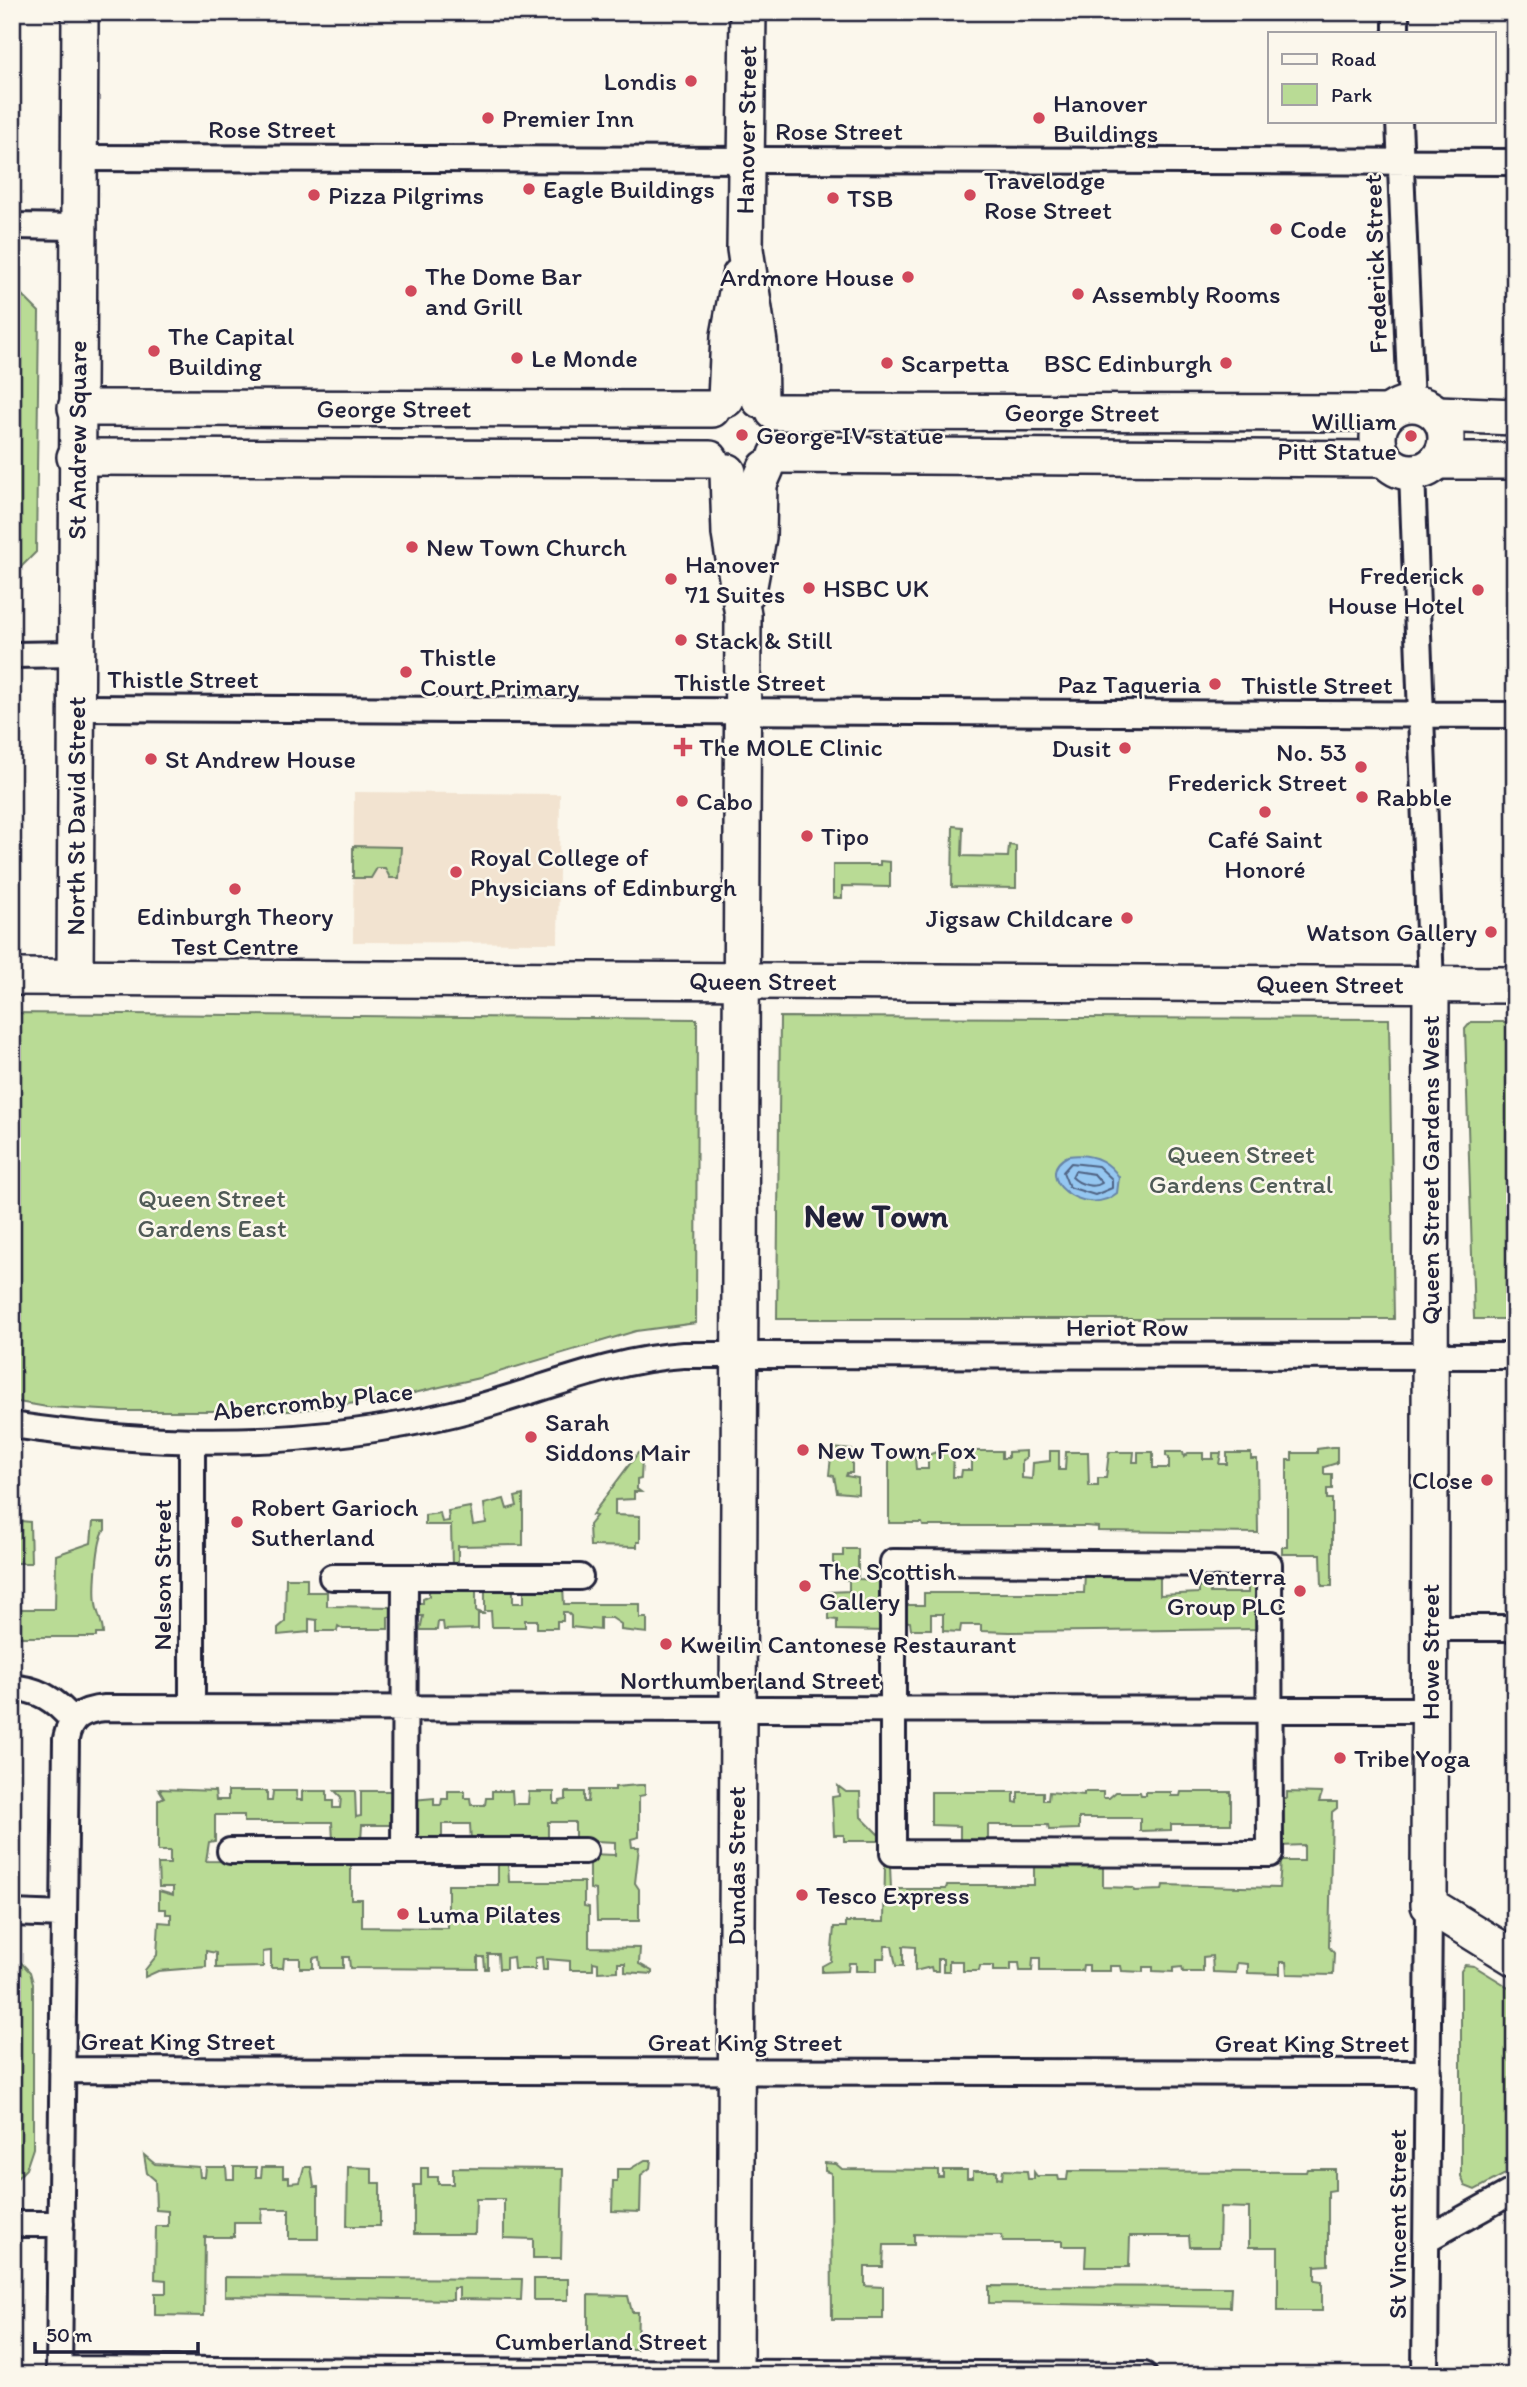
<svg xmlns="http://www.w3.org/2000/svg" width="1527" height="2387" font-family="Itim,sans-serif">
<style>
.built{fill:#f2e3d0}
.green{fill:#b9db95;stroke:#6e7e68;stroke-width:2}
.water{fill:#95c7f1;stroke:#6785a8;stroke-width:2}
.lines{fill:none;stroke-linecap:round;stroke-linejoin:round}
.shore{stroke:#506484;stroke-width:2}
.street-casing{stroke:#22223b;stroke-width:30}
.secondary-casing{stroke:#22223b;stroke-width:40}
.street{stroke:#fbf7ec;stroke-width:24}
.secondary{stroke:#fbf7ec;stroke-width:35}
.poi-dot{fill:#d1495b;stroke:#fbf7ec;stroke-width:2.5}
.labels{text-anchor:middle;stroke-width:5;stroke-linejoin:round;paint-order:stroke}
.poi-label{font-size:26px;fill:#22223b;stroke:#fbf7ec;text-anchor:start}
.street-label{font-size:26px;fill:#22223b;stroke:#fbf7ec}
.park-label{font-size:26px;fill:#4f5a56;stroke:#fbf7ec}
.district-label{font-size:33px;font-weight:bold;fill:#22223b;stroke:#fbf7ec}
</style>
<rect width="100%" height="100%" fill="#fbf7ec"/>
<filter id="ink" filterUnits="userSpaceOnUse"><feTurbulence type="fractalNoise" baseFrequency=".0143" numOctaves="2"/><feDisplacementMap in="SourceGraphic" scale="14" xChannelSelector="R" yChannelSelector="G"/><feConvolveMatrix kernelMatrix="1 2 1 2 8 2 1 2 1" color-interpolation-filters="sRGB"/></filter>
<g filter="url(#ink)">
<path class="built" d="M354 792 560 794 558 943 353 942Z"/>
<path class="green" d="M12 285 39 312 36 552 12 576Z
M953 826 963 827 962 856 1008 857 1009 845 1016 846V888L952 887Z
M353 846 401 847 399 878H390L385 868H377L371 878H353Z
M880 861 890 862V887L842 886V898H833V865H880Z
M12 1013 697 1019 696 1323 636 1331 479 1378 388 1399 291 1411H120L47 1407 12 1401Z
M780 1017 1389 1019 1394 1319H777Z
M1471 1022H1515V1319H1474L1465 1029Z
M1332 1447H1337V1463L1324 1467V1474H1332V1489H1327V1499H1332V1586H1322L1321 1554H1282V1547H1287V1460H1292V1453H1317V1449Z
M832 1448 852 1450V1473H847L846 1476 858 1478V1494L837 1492 834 1476 829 1475Z
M646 1451 642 1459 641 1479 637 1480V1489L641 1492H634V1499L615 1500V1515L640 1516V1542H637V1547L590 1546 589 1525 596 1516 592 1515 638 1453Z
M939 1451H954L953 1477H961L962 1470H972V1457L968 1451H1002V1458H1008V1452L1026 1451V1458L1022 1461V1478L1032 1479 1033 1463 1050 1461V1451H1059V1470H1065L1066 1452H1088L1089 1486H1098V1478H1106L1109 1452H1134L1133 1462H1138V1452H1153V1468H1169V1457L1166 1456V1452H1183L1184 1457 1188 1453H1203V1459H1213V1453H1221L1219 1464H1227V1453H1251V1459H1257L1258 1533 1098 1531V1527L1086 1526H923L922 1523H889V1453L915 1457 916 1469H928V1455Z
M523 1495V1545L458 1546V1566H452L451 1525H425V1515L440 1513 442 1522 449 1521 448 1511 470 1507 473 1525 486 1523 484 1504 504 1499 507 1509 517 1506 515 1497Z
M21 1521 30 1522 31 1563H12V1529L19 1530Z
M93 1522H105V1530C97 1538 93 1594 97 1609 99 1617 103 1624 103 1634H96V1637H12V1625H17V1609H55L56 1555 91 1543Z
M843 1549H858V1579L885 1580V1631L837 1630V1620L829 1619V1592L849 1591V1580L842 1579V1575L836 1574 837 1565 833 1563V1556H843Z
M1085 1573 1160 1574V1595L1199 1593V1574H1209L1210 1593H1248V1584H1259V1629L1010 1632 981 1631V1625H961L960 1632 943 1631V1614H931V1629H911L910 1622 904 1621V1605H924V1593H1084Z
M286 1578H307V1592H327V1606L395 1607V1616L388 1617V1629H343L338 1626 337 1631H317V1620L309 1619V1632L278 1635V1628L285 1622Z
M429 1587H476V1611L485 1614H478V1629L444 1630 443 1622H438L437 1630H420L423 1616H413V1603H423V1599L429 1596Z
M485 1587H513V1603H524V1587H563L564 1604H640V1618H647V1633L621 1630V1624L612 1618H600V1630L571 1627V1616L567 1612H563V1621H557V1628H537V1620H525V1627H492L491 1611H485Z
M639 1785H645V1795L639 1796V1837L631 1839 632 1847H639L635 1883 639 1889V1921H597L596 1890 590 1889V1854L615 1855V1842L575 1840V1822H548V1841H471L470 1824H442V1841H413V1800L434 1798V1805H441L442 1799H448V1791H465V1798H470L471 1805H485L486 1798H492V1791H512L513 1804H528L529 1792H554V1804H559L560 1801 566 1800V1792H584V1802H588L589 1790H615V1787Z
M838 1786 846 1792H860L861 1817 885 1841H844V1835H834L832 1797 839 1796Z
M159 1789 215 1791 216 1800H228V1791H267V1801H272L273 1791H296L297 1800H302V1791H327V1801H333V1808H340L341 1797 335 1791H355L356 1817 361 1816V1791H393V1825H362L361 1841H333L332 1822H244V1815H215V1841L209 1842 206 1861 351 1862V1899H362V1927L443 1928H448V1885H498V1862H508L509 1882H584V1906L589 1907V1947L640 1948 639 1964 652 1971V1974L625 1972V1963H618V1971L598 1972V1963L593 1962V1970H570V1961L547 1959V1970H543L542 1957 535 1958V1969H514L513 1957 506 1958V1969H499L498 1954H488V1969H485L484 1957H478V1969L350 1968 349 1957H343V1968H320L319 1957 313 1958V1968H300V1958H284L283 1968H271V1951L263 1952V1967L216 1968V1953L206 1951V1967L158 1971 145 1977V1970L157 1955 159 1922 171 1923V1914H166V1909H159V1891L173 1895V1887H159L158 1864H170V1851H158V1800L164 1797Z
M931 1792H1014V1802L1018 1803V1792H1043V1800H1048L1049 1792 1084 1795V1792H1103V1798H1109L1116 1792H1140L1141 1795H1146V1792H1171V1796H1180L1181 1792H1231V1824H1171V1830L1140 1831V1818H1079V1829L1049 1830 1048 1825H988V1845L960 1844V1826L931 1825Z
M1287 1792 1322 1793 1319 1802H1337V1808L1332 1812 1329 1947 1334 1953 1333 1975 1287 1974 1286 1962H1280V1974L1248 1973V1964L1237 1963 1236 1973 1213 1972 1212 1956 1203 1957V1972H1183L1182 1967 1173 1968V1972L1153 1971V1967H1143V1972L1122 1971 1121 1966H1110V1971H1089V1965H1083L1082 1971H1040V1958H1033L1032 1971H1020L1019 1963H1011V1971H993V1966H980L979 1971H963V1961H949V1971H943V1959H938V1971H932L931 1967 915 1971V1947L903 1946V1966H896L892 1946H885L884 1958H877V1971H856V1963H849L848 1971 822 1972V1966L831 1961 834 1927H846V1922H884L885 1865H890L891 1889H946L947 1885H1034V1865H1103V1887L1133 1888 1134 1891 1162 1890 1163 1885 1279 1888 1281 1861H1304V1845L1280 1846V1798H1287Z
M12 1953 30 1972 33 1983V2148L26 2169 12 2183Z
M1465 1965 1474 1966 1515 1991V2169L1475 2190 1465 2186 1461 2176V1971Z
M144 2155 155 2164 199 2167 200 2177H205L206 2167H226L227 2179H234V2167H256V2177H261L262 2167H283V2177H289V2183L300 2182 304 2167H311L314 2187H318V2239H289V2209H262L261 2222H234V2237H205L204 2316 155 2315V2293H166V2280L155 2279 156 2226H168V2211L156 2210 155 2180 147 2173Z
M645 2160H651L650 2168 641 2175 640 2212 612 2211 613 2181H617V2169H630Z
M825 2163 836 2164 842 2169 938 2170V2177H943V2170H967V2178H973V2171H997V2178L1002 2179 1003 2170 1027 2171 1028 2179H1034V2172L1037 2176H1058L1059 2180H1067L1068 2171 1306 2172 1307 2169H1335V2190L1328 2191V2265L1315 2266V2280L1322 2281V2311H1278V2247H1249V2208L1220 2207 1219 2247H1190L1189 2236H1130L1129 2267H1085L1086 2246H1062V2241H1003L1002 2235 914 2234V2245H884L883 2267H865V2286L883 2287V2319H832L831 2173 825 2171Z
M348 2167 372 2168V2183H380V2226H347Z
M421 2168H428V2177H438V2184H453V2168L563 2169 561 2258H533V2239L504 2238V2199H476L475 2234H414V2185H421Z
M225 2277 522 2279 521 2300 459 2299V2288H453V2300L225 2296Z
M534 2279H568V2300H534Z
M989 2286 1231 2287 1230 2307 989 2303Z
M588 2295 628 2296 632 2312H638L637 2349H588Z"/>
<path class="water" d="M1068 1156C1090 1153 1107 1159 1119 1177L1117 1193C1084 1220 1030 1175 1068 1156Z"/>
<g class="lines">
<path class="shore" d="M1071 1163 1098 1166 1112 1179V1188L1095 1195 1069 1187 1063 1172Z
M1075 1171 1094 1174 1102 1183C1093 1189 1079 1184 1072 1177Z"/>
<defs>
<path id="street" d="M1396 12V33
M1399 121 1411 404
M79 158 1515 162
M12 226 78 227
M1412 472 1431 985
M12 655 76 654
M78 708 1515 715
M12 1425C157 1447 309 1448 452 1414 529 1396 603 1360 683 1355L1515 1356
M893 1562 1269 1564 1270 1854 893 1853Z
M332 1577H580
M1430 1628H1515
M12 1688C37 1688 57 1701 72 1720
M192 1708V1442
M230 1851H585
M404 1851 405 1577
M12 1913 64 1915
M62 2070 1428 2073
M12 2224H61
M1427 2239 1515 2190
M59 2369 1144 2375
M59 2375 66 1739C70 1717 83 1710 105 1708L1430 1710
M1425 2375 1429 1905"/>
<g id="secondary">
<path d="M748 12 745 249 759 343 760 400"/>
<path d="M726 399 729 336 740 276"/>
<circle cx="1412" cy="438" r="34"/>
<path id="s1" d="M76 408 712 409"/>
<path id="s2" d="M774 412 1388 413"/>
<path d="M1437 414 1515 417"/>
<path d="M777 455 1385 459"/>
<path d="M75 457 710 459"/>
<path d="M1437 461H1515"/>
<path d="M728 472 730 534 743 615 735 2375"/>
<path d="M748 591 758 537 759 484 766 468"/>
<path id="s3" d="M12 977 1515 985"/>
<path id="s4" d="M75 977C77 656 76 334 80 12"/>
<path d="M1431 985 1429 1905 1515 1958"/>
</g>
</defs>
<use href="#street" class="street-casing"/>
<use href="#secondary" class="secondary-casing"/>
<use href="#street" class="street"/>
<use href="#secondary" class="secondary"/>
</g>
</g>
<g class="poi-dot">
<circle cx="691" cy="81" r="7"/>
<circle cx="488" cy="118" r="7"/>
<circle cx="1039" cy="118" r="7"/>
<circle cx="529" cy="189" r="7"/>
<circle cx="314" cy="195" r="7"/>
<circle cx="970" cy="195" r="7"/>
<circle cx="833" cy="198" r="7"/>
<circle cx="1276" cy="229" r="7"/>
<circle cx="908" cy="277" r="7"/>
<circle cx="411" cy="291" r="7"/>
<circle cx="1078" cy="294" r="7"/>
<circle cx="154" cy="351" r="7"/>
<circle cx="517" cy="358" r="7"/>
<circle cx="887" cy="363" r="7"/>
<circle cx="1226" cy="363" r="7"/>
<circle cx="742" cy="435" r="7"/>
<circle cx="1411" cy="436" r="7"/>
<circle cx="412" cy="547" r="7"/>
<circle cx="671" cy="579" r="7"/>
<circle cx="809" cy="588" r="7"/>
<circle cx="1478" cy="590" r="7"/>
<circle cx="681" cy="640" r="7"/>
<circle cx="406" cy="672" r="7"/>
<circle cx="1215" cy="684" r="7"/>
<path d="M679.5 736.5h7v7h7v7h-7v7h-7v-7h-7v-7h7z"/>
<circle cx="1125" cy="748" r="7"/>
<circle cx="151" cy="759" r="7"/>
<circle cx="1361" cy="767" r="7"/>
<circle cx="1362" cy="797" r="7"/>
<circle cx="682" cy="801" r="7"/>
<circle cx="1265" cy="812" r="7"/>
<circle cx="807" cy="836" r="7"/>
<circle cx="456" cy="872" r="7"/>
<circle cx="235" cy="889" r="7"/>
<circle cx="1127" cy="918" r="7"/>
<circle cx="1491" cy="932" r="7"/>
<circle cx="531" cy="1437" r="7"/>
<circle cx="803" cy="1450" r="7"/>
<circle cx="1487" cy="1480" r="7"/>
<circle cx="237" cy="1522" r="7"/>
<circle cx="805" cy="1586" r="7"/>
<circle cx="1300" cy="1591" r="7"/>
<circle cx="666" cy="1644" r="7"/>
<circle cx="1340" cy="1758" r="7"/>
<circle cx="802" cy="1895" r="7"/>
<circle cx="403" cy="1914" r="7"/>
</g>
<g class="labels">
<g class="poi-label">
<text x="677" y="90" text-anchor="end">Londis</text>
<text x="1053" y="112">Hanover<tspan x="1053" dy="30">Buildings</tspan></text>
<text x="502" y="127">Premier Inn</text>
<text x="984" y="189">Travelodge<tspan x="984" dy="30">Rose Street</tspan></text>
<text x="543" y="198">Eagle Buildings</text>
<text x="328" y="204">Pizza Pilgrims</text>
<text x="847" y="207">TSB</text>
<text x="1290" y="238">Code</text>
<text x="425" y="285">The Dome Bar<tspan x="425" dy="30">and Grill</tspan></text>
<text x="894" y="286" text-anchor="end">Ardmore House</text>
<text x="1092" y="303">Assembly Rooms</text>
<text x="168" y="345">The Capital<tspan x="168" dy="30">Building</tspan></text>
<text x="531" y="367">Le Monde</text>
<text x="901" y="372">Scarpetta</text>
<text x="1212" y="372" text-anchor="end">BSC Edinburgh</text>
<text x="1397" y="430" text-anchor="end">William<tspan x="1397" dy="30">Pitt Statue</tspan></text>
<text x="756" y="444">George IV statue</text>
<text x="426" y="556">New Town Church</text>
<text x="685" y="573">Hanover<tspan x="685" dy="30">71 Suites</tspan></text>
<text x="1464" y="584" text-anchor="end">Frederick<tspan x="1464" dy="30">House Hotel</tspan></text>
<text x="823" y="597">HSBC UK</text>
<text x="695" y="649">Stack &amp; Still</text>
<text x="420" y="666">Thistle<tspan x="420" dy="30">Court Primary</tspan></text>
<text x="1201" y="693" text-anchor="end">Paz Taqueria</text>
<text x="699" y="756">The MOLE Clinic</text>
<text x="1111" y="757" text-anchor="end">Dusit</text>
<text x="1347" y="761" text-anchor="end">No. 53<tspan x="1347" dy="30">Frederick Street</tspan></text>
<text x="165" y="768">St Andrew House</text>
<text x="1376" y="806">Rabble</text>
<text x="696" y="810">Cabo</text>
<text x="821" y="845">Tipo</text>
<text x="1265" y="848" text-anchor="middle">Café Saint<tspan x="1265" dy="30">Honoré</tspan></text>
<text x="470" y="866">Royal College of<tspan x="470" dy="30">Physicians of Edinburgh</tspan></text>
<text x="235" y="925" text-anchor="middle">Edinburgh Theory<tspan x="235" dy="30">Test Centre</tspan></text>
<text x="1113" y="927" text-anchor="end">Jigsaw Childcare</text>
<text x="1477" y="941" text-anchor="end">Watson Gallery</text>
<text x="545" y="1431">Sarah<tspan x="545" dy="30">Siddons Mair</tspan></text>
<text x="817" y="1459">New Town Fox</text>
<text x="1473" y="1489" text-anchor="end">Close</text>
<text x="251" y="1516">Robert Garioch<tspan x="251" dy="30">Sutherland</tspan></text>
<text x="819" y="1580">The Scottish<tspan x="819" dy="30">Gallery</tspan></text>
<text x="1286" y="1585" text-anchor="end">Venterra<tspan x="1286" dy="30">Group PLC</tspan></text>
<text x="680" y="1653">Kweilin Cantonese Restaurant</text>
<text x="1354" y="1767">Tribe Yoga</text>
<text x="816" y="1904">Tesco Express</text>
<text x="417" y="1923">Luma Pilates</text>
</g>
<g class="street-label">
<text x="272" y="138">Rose Street</text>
<text transform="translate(746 130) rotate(-89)" y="9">Hanover Street</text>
<text x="839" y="140">Rose Street</text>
<text transform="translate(1375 264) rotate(-92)" y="9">Frederick Street</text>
<text dy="9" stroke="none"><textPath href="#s1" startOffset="318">George Street</textPath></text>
<text dy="9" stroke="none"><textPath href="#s2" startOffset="308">George Street</textPath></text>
<text dy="9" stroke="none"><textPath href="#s4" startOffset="537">St Andrew Square</textPath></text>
<text x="183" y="688">Thistle Street</text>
<text x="750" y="691">Thistle Street</text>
<text x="1317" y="694">Thistle Street</text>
<text dy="9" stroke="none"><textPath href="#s4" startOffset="161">North St David Street</textPath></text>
<text dy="9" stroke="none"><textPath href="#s3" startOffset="751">Queen Street</textPath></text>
<text dy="9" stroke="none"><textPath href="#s3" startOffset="1318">Queen Street</textPath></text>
<text transform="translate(1430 1170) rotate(-90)" y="9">Queen Street Gardens West</text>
<text x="1127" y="1336">Heriot Row</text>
<text transform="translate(313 1401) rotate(-6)" y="9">Abercromby Place</text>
<text transform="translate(162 1575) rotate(-90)" y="9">Nelson Street</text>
<text transform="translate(1430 1652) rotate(-90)" y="9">Howe Street</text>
<text x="750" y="1689">Northumberland Street</text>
<text transform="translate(736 1866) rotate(-90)" y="9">Dundas Street</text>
<text x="178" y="2050">Great King Street</text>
<text x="745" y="2051">Great King Street</text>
<text x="1312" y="2052">Great King Street</text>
<text transform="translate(1397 2224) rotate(-90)" y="9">St Vincent Street</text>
<text x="601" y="2350">Cumberland Street</text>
</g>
<g class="park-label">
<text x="1241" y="1163">Queen Street<tspan x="1241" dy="30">Gardens Central</tspan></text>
<text x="212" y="1207">Queen Street<tspan x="212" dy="30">Gardens East</tspan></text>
</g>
<g class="district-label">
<text x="876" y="1227">New Town</text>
</g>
</g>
<rect width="1527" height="2387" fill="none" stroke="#fbf7ec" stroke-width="42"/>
<rect x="21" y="21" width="1485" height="2345" fill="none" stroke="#22223b" stroke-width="2.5" filter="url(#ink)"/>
<rect x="1268" y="32" width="228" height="91" fill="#fbf7ec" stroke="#a4a2a5" stroke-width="2"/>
<rect x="1282" y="54" width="35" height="10" fill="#fbf7ec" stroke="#a4a2a5" stroke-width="2"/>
<text x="1331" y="66" font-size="21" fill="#22223b">Road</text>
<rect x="1282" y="84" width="35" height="21" fill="#b9db95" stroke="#a4a2a5" stroke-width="2"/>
<text x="1331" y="102" font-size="21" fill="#22223b">Park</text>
<path d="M35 2342v10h163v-10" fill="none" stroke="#22223b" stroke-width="3.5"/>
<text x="46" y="2342" font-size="21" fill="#22223b" stroke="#fbf7ec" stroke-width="5" paint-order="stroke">50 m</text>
</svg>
